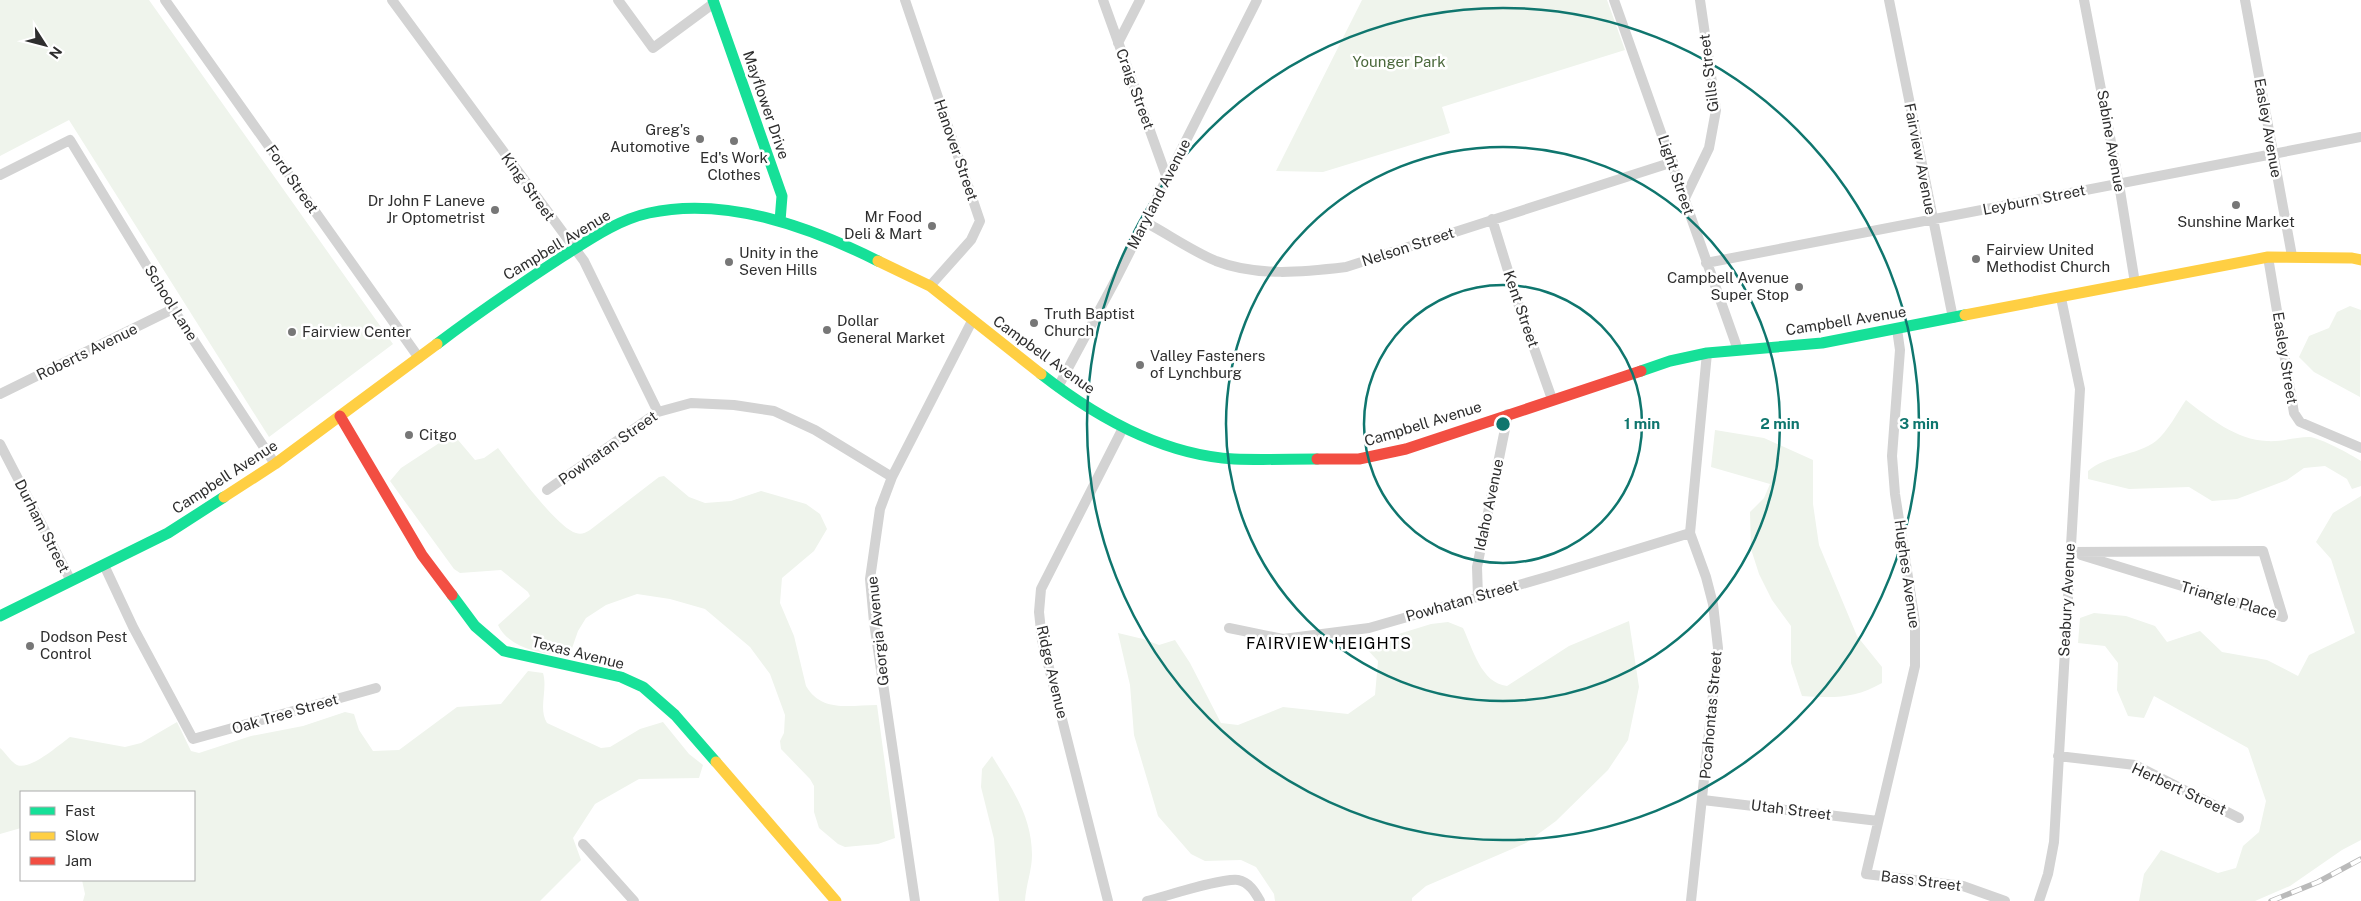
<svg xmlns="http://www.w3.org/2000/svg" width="2361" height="901" font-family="'Public Sans',sans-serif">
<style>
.green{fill:#eff4ec}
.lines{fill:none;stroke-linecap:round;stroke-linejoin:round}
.street{stroke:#d3d3d3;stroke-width:10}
.fast{stroke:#16e098;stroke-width:11}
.slow{stroke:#ffcf43;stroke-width:11}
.jam{stroke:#f24e42;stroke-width:11}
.rail-casing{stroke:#bababa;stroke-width:5.5}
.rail{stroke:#fff;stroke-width:4;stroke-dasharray:11;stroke-linecap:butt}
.ring{fill:none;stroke:#0f766e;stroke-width:2.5}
.poi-dot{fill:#777;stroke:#fff;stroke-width:2}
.labels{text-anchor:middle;stroke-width:5;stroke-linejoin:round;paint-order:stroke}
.park-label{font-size:15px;fill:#4b693c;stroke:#fff}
.street-label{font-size:15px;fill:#2e2e2e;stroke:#fff}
.poi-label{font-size:15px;fill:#2e2e2e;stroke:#fff;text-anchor:start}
.neighbourhood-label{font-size:16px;letter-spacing:1px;fill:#000;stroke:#fff}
.centre{fill:#0f766e;stroke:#fff;stroke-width:2.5}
.ring-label{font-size:15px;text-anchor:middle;font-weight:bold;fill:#0f766e;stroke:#fff;stroke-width:5;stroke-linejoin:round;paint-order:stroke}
</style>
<rect width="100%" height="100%" fill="#fff"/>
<path class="green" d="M0 0H149L393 344 269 437 69 120 0 156Z
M1362 0H1607L1625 50 1442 107 1450 133 1323 172 1276 171Z
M2350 306 2361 310 2360 397 2314 372 2299 357 2309 336 2329 328 2337 312Z
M2186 400C2209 418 2237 440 2267 441 2281 442 2295 437 2309 437 2321 438 2350 454 2361 461V486L2352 489 2347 479 2325 466 2304 468 2287 480 2237 499 2212 501 2189 487 2129 489 2088 479V471C2106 455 2136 456 2156 441 2168 431 2177 413 2186 400Z
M1715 430 1764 438 1813 460V504L1819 545 1857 636 1882 667V683C1854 699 1833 698 1802 696L1791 663V626L1772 600 1759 574 1751 549 1750 512 1764 498 1770 484 1711 467Z
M453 434 475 460 484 458 498 448C512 466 557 528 576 533 581 535 585 533 590 530L659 477 664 476 689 497 705 503 731 501 761 491 806 504 820 514 827 529 814 551 782 578 780 603 794 636 806 686C822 713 850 705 877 705L895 838 878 844 845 847 838 844 819 828 814 812V786L810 779 781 749 780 741 784 733 785 715 770 674 750 647 705 609 670 599 637 594 606 605 586 618 578 631 570 654C546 656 509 649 498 625L530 596 528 592 501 570 460 573 454 569 390 481 401 468Z
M2361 496V840L2342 850 2290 886 2255 901H2139L2144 874 2161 850 2218 873 2236 868 2243 846 2259 832 2266 801 2248 748 2154 696 2144 718 2128 716 2117 690 2118 663 2105 646 2078 643 2080 618 2094 613 2126 616 2155 626 2167 642 2200 631 2222 652 2267 660 2298 676 2309 655 2355 633 2331 559 2316 542 2333 513Z
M1629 621 1639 687 1628 740 1608 770 1556 821 1526 843 1426 886 1412 898V901H1275L1274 894 1256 867 1241 860 1205 861 1191 854 1158 816 1134 735 1130 685 1118 633 1143 639 1159 645 1175 640 1190 663 1221 723 1238 725 1283 707 1348 714 1375 695 1378 661 1363 645 1431 624 1448 622 1463 628C1473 649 1481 683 1507 686L1569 646Z
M528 671 543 673C548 689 538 709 547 723L601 748 610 747 640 729 663 722 689 754 703 765 699 778 639 779 595 804 573 838 581 860 540 901H83L85 894 82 880H194V792H21V828L0 834V748C5 752 11 762 17 765 30 771 60 744 70 737L125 747 141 743 177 722 191 751 199 753 251 736 303 726 345 712 354 714 359 730 373 751 399 750 457 707 501 704Z
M992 756C1011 787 1032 816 1032 855 1032 870 1026 885 1025 901H999L994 839 981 787 982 769Z"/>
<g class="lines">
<path class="street" d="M165 0 419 358
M392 0 584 261 658 412
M618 0 653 48 714 3
M905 0 980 221 971 240 930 286
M1103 0 1167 178
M1614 0 1738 350
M1889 0 1953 318
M2084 0 2119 184 2135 283
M2245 0 2292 256
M1118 43 1140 0
M0 175 70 140 173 309 275 464
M1684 200 1709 148 1716 110 1700 0
M1492 219 1518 303 1552 399
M1145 222C1168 234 1192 251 1216 261 1257 277 1304 272 1346 267L1673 162
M2268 257 2294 413 2300 422 2361 448
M1706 263 2361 137
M1897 329 1900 350 1892 456 1895 494 1915 622V666L1866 874 1963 886 2005 901
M1058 387 1115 281 1257 0
M0 394 173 309
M0 444 71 581
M547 490 658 412 691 403 734 405 774 411 815 430 892 477
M2070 552 2263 551 2283 617
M2081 555 2283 617
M104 565 133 627 193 739 376 688
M1478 597 1477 567 1508 414
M1229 628 1283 639 1369 628 1550 576 1690 533
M2058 756 2135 765 2239 818
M1703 800 1878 821
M583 844 634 901
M915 901 874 622 870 579 880 509 892 477 972 321
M1108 901 1042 640 1039 612 1041 589 1123 428
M1147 901C1167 896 1221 878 1238 880 1249 882 1255 892 1260 901
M1691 901 1718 648 1713 604 1706 577 1690 533 1707 353
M2039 901 2048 874 2054 842 2080 389 2061 298"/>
<path class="fast" d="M713 0 782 196 780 221
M437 344C478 313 519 285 562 257 589 240 617 220 649 213 726 196 810 227 878 261
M1641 371 1670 361 1707 353 1822 343 1965 315
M1041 374C1096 417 1163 455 1234 459 1261 460 1290 459 1317 459
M452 595 475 626 504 651 621 677 643 687 675 715 716 762
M0 616 168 533 224 497"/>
<path class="slow" d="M878 261 930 286 1041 374
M1965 315 2268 257 2352 258 2361 260
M224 497 275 464 437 344
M716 762 836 901"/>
<path class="jam" d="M340 416 422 555 452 595
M1317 459H1359L1406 449 1641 371"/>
<defs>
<path id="rail" d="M2271 901 2318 882 2361 859"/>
</defs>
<use href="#rail" class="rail-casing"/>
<use href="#rail" class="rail"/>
</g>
<g class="ring">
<circle cx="1503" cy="424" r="139"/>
<circle cx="1503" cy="424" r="277"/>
<circle cx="1503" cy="424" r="416"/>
</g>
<g class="poi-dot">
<circle cx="700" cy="139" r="5"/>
<circle cx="734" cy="141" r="5"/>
<circle cx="2236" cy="205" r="5"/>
<circle cx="495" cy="210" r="5"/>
<circle cx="932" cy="226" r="5"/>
<circle cx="1976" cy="259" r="5"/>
<circle cx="729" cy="262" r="5"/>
<circle cx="1799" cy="287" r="5"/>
<circle cx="1034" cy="323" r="5"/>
<circle cx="827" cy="330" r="5"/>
<circle cx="292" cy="332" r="5"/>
<circle cx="1140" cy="365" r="5"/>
<circle cx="409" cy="435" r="5"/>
<circle cx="30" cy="646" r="5"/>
</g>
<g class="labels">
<g class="park-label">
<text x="1399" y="67">Younger Park</text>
</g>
<g class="street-label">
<text transform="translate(1709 73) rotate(-97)" y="5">Gills Street</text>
<text transform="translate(1135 89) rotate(70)" y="5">Craig Street</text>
<text transform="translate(766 105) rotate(71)" y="5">Mayflower Drive</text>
<text transform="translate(2268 128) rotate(80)" y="5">Easley Avenue</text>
<text transform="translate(2111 141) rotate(80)" y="5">Sabine Avenue</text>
<text transform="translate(956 150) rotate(71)" y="5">Hanover Street</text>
<text transform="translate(1920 159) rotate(79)" y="5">Fairview Avenue</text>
<text transform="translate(1676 175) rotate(71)" y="5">Light Street</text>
<text transform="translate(292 179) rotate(55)" y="5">Ford Street</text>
<text transform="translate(528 187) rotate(54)" y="5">King Street</text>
<text transform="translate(1159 194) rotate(-63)" y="5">Maryland Avenue</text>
<text transform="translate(2034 200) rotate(-11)" y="5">Leyburn Street</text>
<text transform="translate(557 245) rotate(-31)" y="5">Campbell Avenue</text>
<text transform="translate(1408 247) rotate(-18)" y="5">Nelson Street</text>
<text transform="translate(171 303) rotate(58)" y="5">School Lane</text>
<text transform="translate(1521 309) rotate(71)" y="5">Kent Street</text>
<text transform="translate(1846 321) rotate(-9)" y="5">Campbell Avenue</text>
<text transform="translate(87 352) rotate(-26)" y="5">Roberts Avenue</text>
<text transform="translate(1044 355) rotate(36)" y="5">Campbell Avenue</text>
<text transform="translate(2285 358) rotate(81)" y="5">Easley Street</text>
<text transform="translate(1423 424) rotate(-17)" y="5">Campbell Avenue</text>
<text transform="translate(608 448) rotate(-35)" y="5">Powhatan Street</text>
<text transform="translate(225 477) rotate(-33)" y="5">Campbell Avenue</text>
<text transform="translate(1489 505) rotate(-78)" y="5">Idaho Avenue</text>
<text transform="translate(42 526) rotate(63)" y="5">Durham Street</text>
<text transform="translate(1907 574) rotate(82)" y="5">Hughes Avenue</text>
<text transform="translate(2067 600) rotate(-87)" y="5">Seabury Avenue</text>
<text transform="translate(2229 600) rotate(16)" y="5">Triangle Place</text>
<text transform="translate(1462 601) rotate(-16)" y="5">Powhatan Street</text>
<text transform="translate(878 631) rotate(-96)" y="5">Georgia Avenue</text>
<text transform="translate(578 653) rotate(14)" y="5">Texas Avenue</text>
<text transform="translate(1052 672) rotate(77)" y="5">Ridge Avenue</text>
<text transform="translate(285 714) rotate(-16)" y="5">Oak Tree Street</text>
<text transform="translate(1711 715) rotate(-85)" y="5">Pocahontas Street</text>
<text transform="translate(2179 789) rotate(25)" y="5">Herbert Street</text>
<text transform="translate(1791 810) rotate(7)" y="5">Utah Street</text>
<text transform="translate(1921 881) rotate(7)" y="5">Bass Street</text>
</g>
<g class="poi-label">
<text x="690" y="135" text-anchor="end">Greg's<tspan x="690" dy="17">Automotive</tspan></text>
<text x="734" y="163" text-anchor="middle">Ed's Work<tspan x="734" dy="17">Clothes</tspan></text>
<text x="485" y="206" text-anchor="end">Dr John F Laneve<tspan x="485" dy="17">Jr Optometrist</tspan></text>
<text x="922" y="222" text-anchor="end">Mr Food<tspan x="922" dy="17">Deli &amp; Mart</tspan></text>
<text x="2236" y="227" text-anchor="middle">Sunshine Market</text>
<text x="1986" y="255">Fairview United<tspan x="1986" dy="17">Methodist Church</tspan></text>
<text x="739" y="258">Unity in the<tspan x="739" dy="17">Seven Hills</tspan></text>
<text x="1789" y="283" text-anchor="end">Campbell Avenue<tspan x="1789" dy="17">Super Stop</tspan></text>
<text x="1044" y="319">Truth Baptist<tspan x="1044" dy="17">Church</tspan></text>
<text x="837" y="326">Dollar<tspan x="837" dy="17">General Market</tspan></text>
<text x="302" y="337">Fairview Center</text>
<text x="1150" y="361">Valley Fasteners<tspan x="1150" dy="17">of Lynchburg</tspan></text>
<text x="419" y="440">Citgo</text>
<text x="40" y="642">Dodson Pest<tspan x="40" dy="17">Control</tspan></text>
</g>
<g class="neighbourhood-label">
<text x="1329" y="649">FAIRVIEW HEIGHTS</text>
</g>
</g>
<circle cx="1503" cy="424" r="8" class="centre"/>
<g class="ring-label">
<text x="1642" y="429">1 min</text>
<text x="1780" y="429">2 min</text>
<text x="1919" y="429">3 min</text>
</g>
<rect x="20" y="791" width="175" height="90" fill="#ffffff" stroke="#ababab"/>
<rect x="30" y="807" width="25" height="8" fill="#16e098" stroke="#ababab"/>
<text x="65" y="816" font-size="15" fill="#2e2e2e">Fast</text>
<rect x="30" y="832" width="25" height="8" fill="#ffcf43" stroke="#ababab"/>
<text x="65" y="841" font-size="15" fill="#2e2e2e">Slow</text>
<rect x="30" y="857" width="25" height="8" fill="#f24e42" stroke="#ababab"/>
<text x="65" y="866" font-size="15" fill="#2e2e2e">Jam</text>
<g transform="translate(45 45) rotate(126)" stroke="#ffffff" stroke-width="4" paint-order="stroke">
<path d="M0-4L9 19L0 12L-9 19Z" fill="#2e2e2e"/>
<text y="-8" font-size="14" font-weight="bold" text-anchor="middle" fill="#2e2e2e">N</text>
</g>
</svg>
